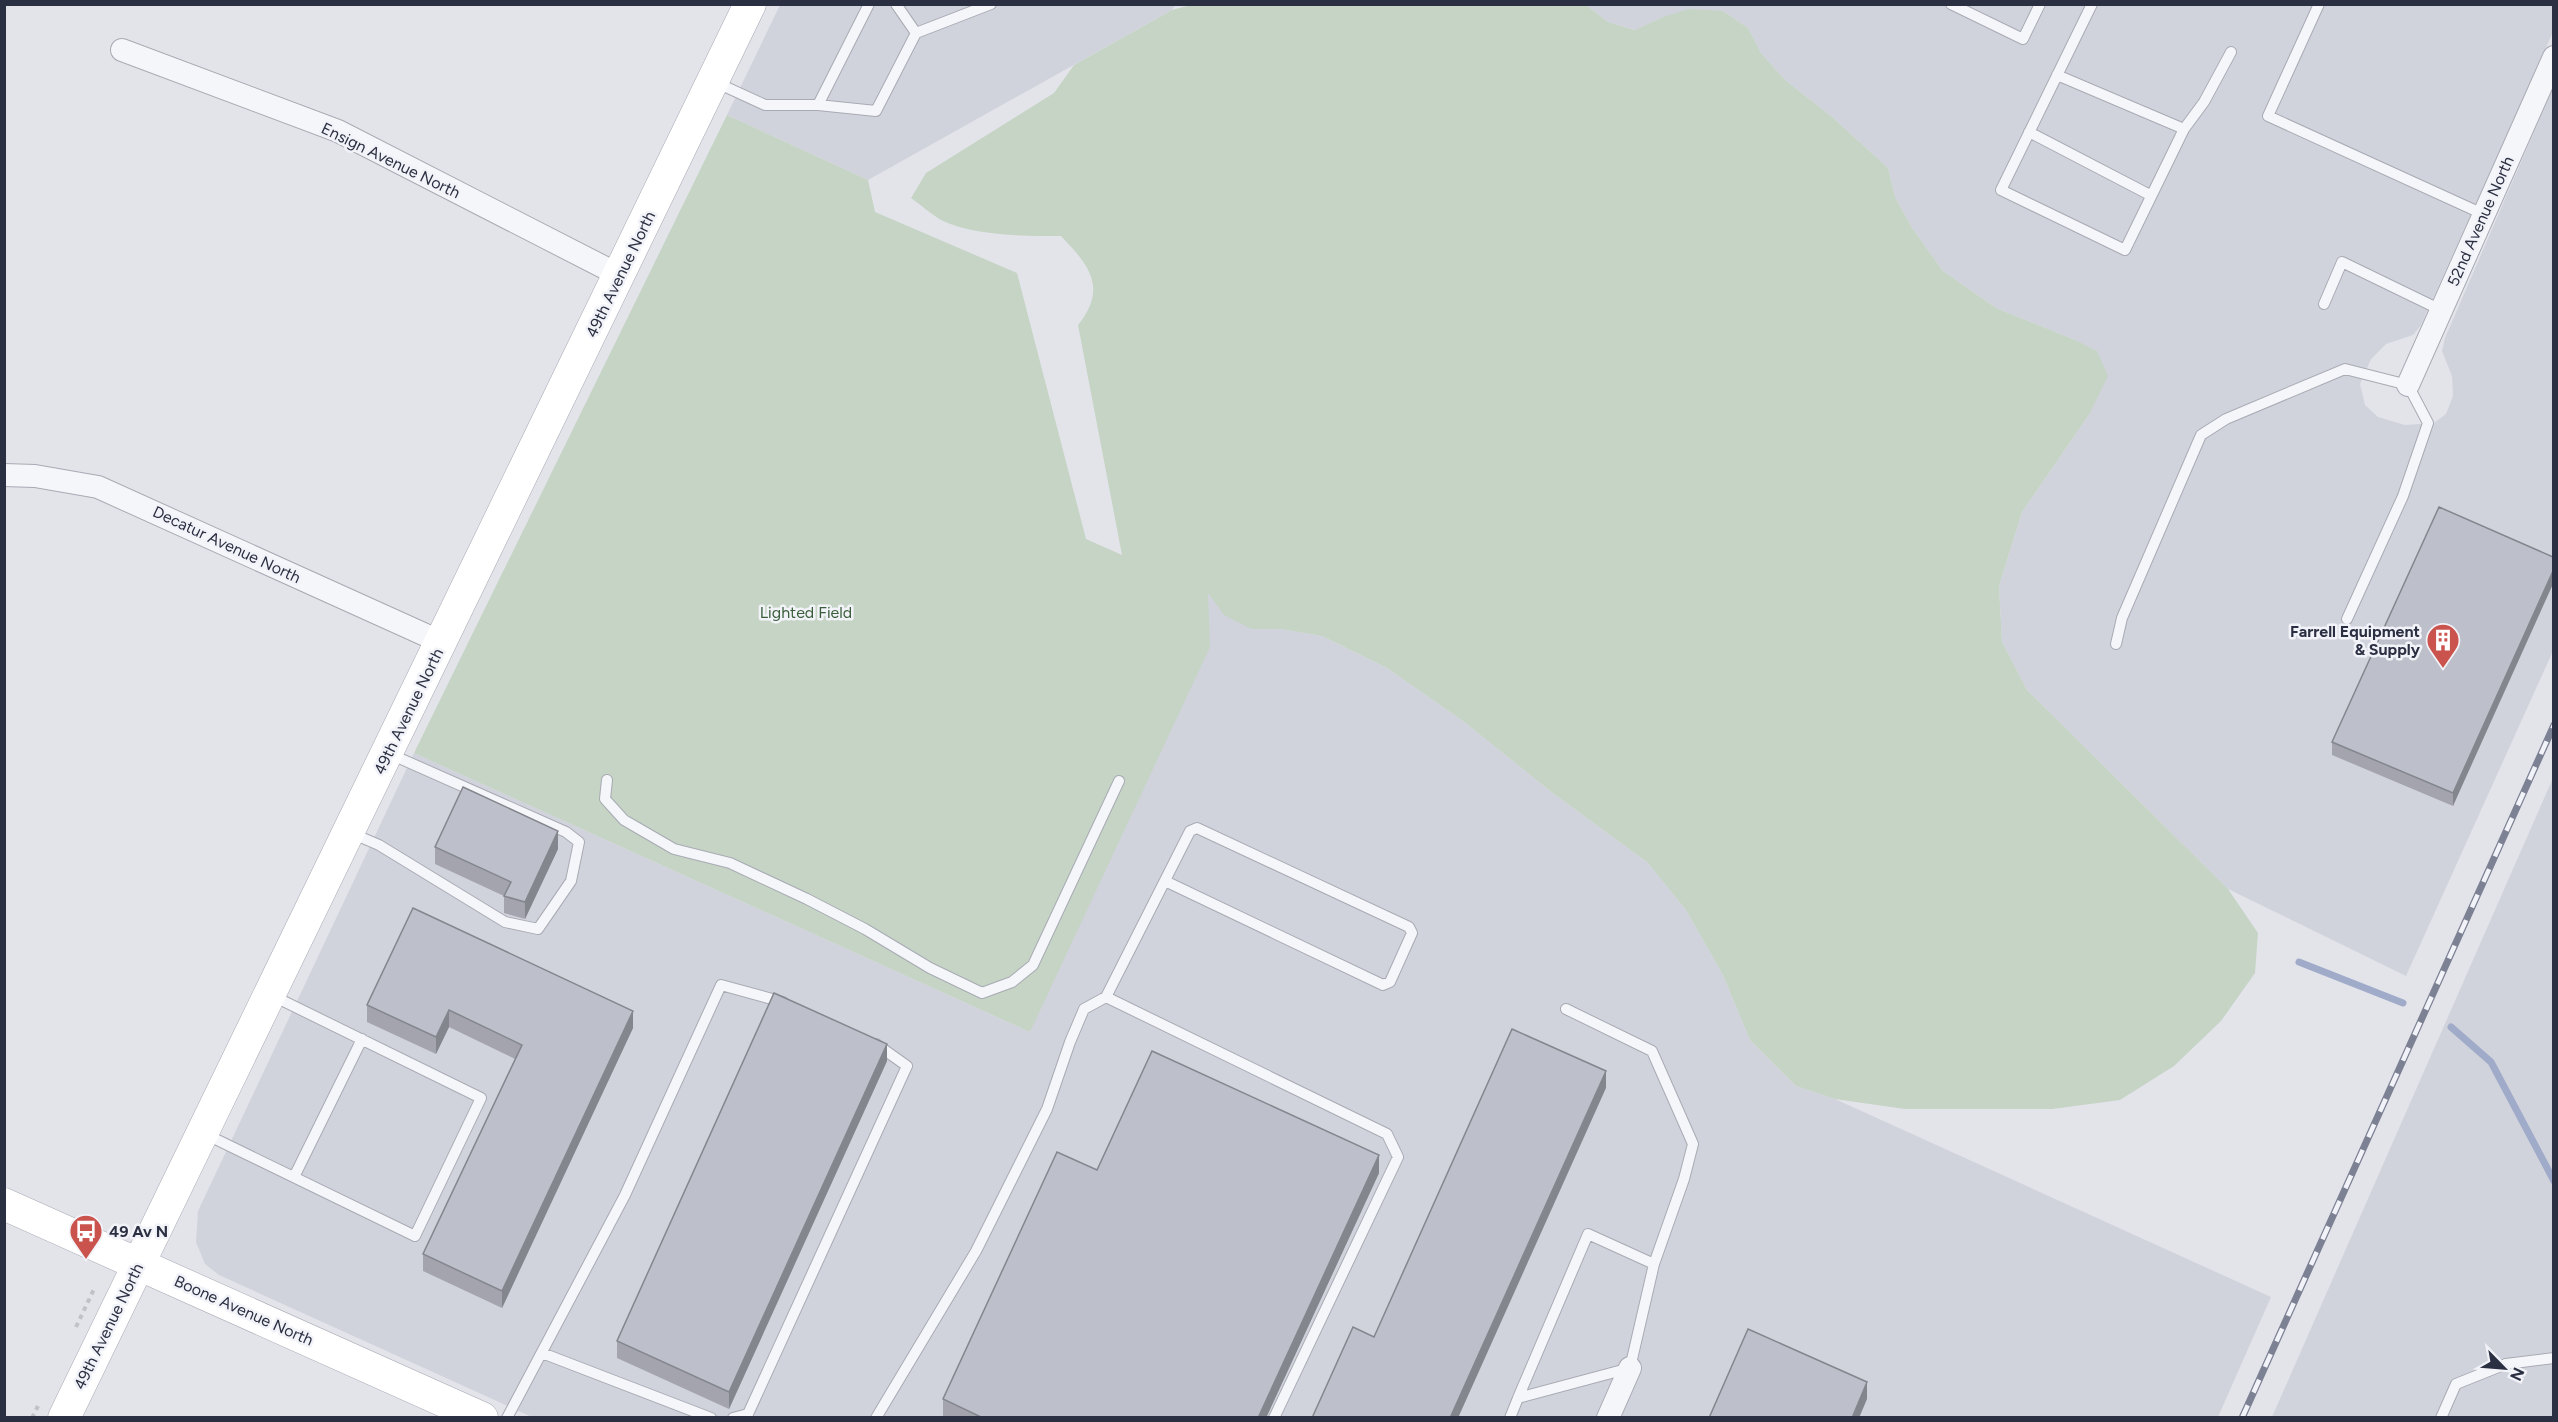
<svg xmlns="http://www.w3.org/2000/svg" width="2558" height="1422" font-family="Figtree,sans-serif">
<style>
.built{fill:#d1d3dc}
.green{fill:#c5d4c4}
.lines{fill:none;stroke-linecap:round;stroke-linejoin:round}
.stream{stroke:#9fabc9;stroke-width:7}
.lane-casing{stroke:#a8aab4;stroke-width:12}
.street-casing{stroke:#a8aab4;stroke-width:24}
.secondary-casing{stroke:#a8aab4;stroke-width:33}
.path{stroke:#c0c2c9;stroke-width:4;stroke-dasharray:4.5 4.5;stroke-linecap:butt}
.lane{stroke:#f5f6f9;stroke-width:10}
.street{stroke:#f5f6f9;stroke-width:22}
.secondary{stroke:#fff;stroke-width:32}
.rail-casing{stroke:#7c8193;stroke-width:7}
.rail{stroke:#f2f3f8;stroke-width:4.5;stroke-dasharray:14;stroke-linecap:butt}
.wall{fill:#a3a4ae}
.shaded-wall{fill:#84868d}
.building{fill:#bdbfca;stroke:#84868d;stroke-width:1.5}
.labels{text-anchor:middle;stroke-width:5;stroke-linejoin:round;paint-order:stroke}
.street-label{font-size:16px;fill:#2b2f42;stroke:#f2f3f8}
.park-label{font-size:16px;fill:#395d39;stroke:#f2f3f8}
.poi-label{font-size:16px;font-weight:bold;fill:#2b2f42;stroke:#f2f3f8;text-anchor:end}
</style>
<rect width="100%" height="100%" fill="#e3e4ea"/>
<path class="built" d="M780 5H1175L1172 10 868 180 727 115Z
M1586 5H2553V32L2421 325 2413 335 2386 344 2371 359 2360 384 2365 405 2378 417 2405 425 2434 423 2446 414 2453 396 2452 376 2442 351 2445 338 2553 88V651L2406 976 2228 889 2027 690 2002 642 1999 586 2022 512 2090 413 2075 340 1996 308 1943 271 1912 228 1895 197 1888 168 1831 116 1785 80 1761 53 1748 28 1723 11 1663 17 1636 30 1608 22Z
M1208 592 1251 629H1281L1322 636 1387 668 1463 721 1554 794 1647 862 1686 910 1723 975 1750 1040 1796 1086 1835 1099 2271 1297 2218 1417 534 1418 219 1275 205 1264 196 1242 198 1211 414 753 1030 1032Z
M2553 778V1417H2272Z"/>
<path class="green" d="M1191 5H1586L1608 22 1635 30 1663 17 1689 9 1723 11 1748 28 1761 53 1785 80 1831 116 1888 168 1895 197 1912 228 1943 271 1996 308 2075 340 2097 351 2108 376 2090 413 2022 512 1999 586 2002 642 2027 690 2228 889 2258 933 2255 973 2221 1021 2174 1066 2120 1100 2052 1109H1905L1835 1099 1796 1086 1750 1040 1723 975 1686 910 1647 862 1554 794 1463 721 1387 668 1322 636 1281 629H1251L1224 615 1208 593 1210 647 1030 1032 414 753 727 115 868 180 875 212 1017 273 1086 539 1122 555 1078 325C1108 288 1089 265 1061 236 1026 236 973 236 941 220 931 214 921 205 911 198L926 173 1054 93 1074 65 1172 10Z"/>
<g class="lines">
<path class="stream" d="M2299 962 2403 1003
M2451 1027 2491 1062 2554 1181"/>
<defs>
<path id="lane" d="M896 4 916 33
M1951 4 2023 39 2040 4
M2319 4 2268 116 2483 214
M2057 75 2184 129 2125 250 2001 190 2092 4
M715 82 765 105H818L869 4
M818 105 876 111 916 33 991 4
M2184 129 2204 102 2231 52
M2029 132 2150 195
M2324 304 2342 262 2441 310
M2116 644 2122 618 2201 435 2226 419 2345 369 2408 385 2428 423 2403 496 2347 619
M607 780 605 799 624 820 674 849 730 863 807 899 865 929 930 968 982 993 1012 982 1033 965 1119 781
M351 833 379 845 505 922 538 929 571 881 579 842 566 832 390 754
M1106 997 1190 831 1197 828 1409 927 1412 933 1390 982 1383 985 1165 881
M1566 1009 1652 1051 1693 1144 1684 1179 1654 1264
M205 1134 415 1236 481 1098 271 995
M294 1177 362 1039
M1588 1234 1654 1264 1630 1368 1518 1398Z
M542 1353 711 1418
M507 1418 625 1195 721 985 783 1002
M733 1418 748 1414 907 1066 876 1044
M876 1418 976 1251 1047 1109 1070 1042 1084 1009 1106 997 1387 1134 1398 1157 1274 1418
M1510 1418 1518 1398
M2441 1418 2456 1384 2506 1364 2554 1358"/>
<path id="street" d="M122 50 338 131 619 275
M2408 385 2554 57
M4 475 35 476 98 487 441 642
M1608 1418 1630 1368"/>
<path id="secondary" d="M4 1204 482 1418
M64 1418 750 4"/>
</defs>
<use href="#lane" class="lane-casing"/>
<use href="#street" class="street-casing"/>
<use href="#secondary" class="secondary-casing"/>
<path class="path" d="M76 1327 95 1287
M32 1418 38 1406"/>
<use href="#lane" class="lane"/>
<use href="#street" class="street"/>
<use href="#secondary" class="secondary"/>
<defs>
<path id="rail" d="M2242 1418 2554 725"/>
</defs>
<use href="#rail" class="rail-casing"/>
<use href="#rail" class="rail"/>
</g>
<path class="wall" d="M2553 557 2453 806 2332 755V742Z
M435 847 558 849 525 919 504 913V896L435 864Z
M413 908 633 1028 502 1308 423 1271V1254L515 1059 449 1027 436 1054 367 1022V1005Z
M887 1061 729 1409 617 1358V1341Z
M1097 1170 1379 1173 1266 1418H946L943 1416V1399Z"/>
<path class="shaded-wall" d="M2553 571V584L2453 806V793Z
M558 831V849L525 919V902Z
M449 1010V1027L436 1054V1037Z
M633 1011V1028L502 1308V1291Z
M887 1044V1061L729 1409V1392Z
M1606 1071V1088L1458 1418H1450Z
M1379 1155V1173L1266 1418H1258Z
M1867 1382V1399L1859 1418H1852Z"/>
<path class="building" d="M2439 507 2553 557V571L2453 793 2332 742Z
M463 787 558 831 525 902 504 896 511 882 435 847Z
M413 908 633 1011 502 1291 423 1254 522 1045 449 1010 436 1037 367 1005Z
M774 993 887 1044 729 1392 617 1341Z
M1512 1029 1606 1071 1450 1418H1312L1353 1327 1374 1337Z
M1152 1051 1379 1155 1258 1418H983L943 1399 1057 1152 1097 1170Z
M1748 1329 1867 1382 1852 1418H1709Z"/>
<defs>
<symbol id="building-pin" viewBox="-11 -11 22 30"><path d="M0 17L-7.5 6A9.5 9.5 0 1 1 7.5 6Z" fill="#ca534d" stroke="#f2f3f8"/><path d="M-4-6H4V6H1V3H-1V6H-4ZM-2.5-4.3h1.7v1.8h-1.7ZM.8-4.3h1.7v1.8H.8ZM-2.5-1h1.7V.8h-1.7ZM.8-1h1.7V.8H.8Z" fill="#fff"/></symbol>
<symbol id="bus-pin" viewBox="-11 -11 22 30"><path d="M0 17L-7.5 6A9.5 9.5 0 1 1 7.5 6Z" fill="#ca534d" stroke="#f2f3f8"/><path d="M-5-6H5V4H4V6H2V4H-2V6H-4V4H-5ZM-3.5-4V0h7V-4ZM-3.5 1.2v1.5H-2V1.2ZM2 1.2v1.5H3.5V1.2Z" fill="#fff"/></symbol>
</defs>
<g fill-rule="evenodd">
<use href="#building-pin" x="2424" y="621" width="38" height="52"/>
<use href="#bus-pin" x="67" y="1212" width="38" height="52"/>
</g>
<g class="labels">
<g class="street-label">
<text transform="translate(391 160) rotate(26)" y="6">Ensign Avenue North</text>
<text transform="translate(2480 221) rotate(-66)" y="6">52nd Avenue North</text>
<text transform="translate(620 274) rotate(-64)" y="6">49th Avenue North</text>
<text transform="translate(227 544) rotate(25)" y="6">Decatur Avenue North</text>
<text transform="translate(408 711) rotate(-64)" y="6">49th Avenue North</text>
<text transform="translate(244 1310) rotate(24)" y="6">Boone Avenue North</text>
<text transform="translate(108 1326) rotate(-64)" y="6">49th Avenue North</text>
</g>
<g class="park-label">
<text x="806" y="618">Lighted Field</text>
</g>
<g class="poi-label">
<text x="2420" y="637">Farrell Equipment<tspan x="2420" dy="18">&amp; Supply</tspan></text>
<text x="109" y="1237" text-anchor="start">49 Av N</text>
</g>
</g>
<rect width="2558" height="1422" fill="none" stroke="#2b2f42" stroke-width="12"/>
<g transform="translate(2504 1368) rotate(115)" stroke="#f2f3f8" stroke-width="4.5" paint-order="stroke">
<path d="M0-4.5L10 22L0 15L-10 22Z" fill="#2b2f42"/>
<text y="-9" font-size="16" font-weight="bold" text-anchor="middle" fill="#2b2f42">N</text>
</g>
</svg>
